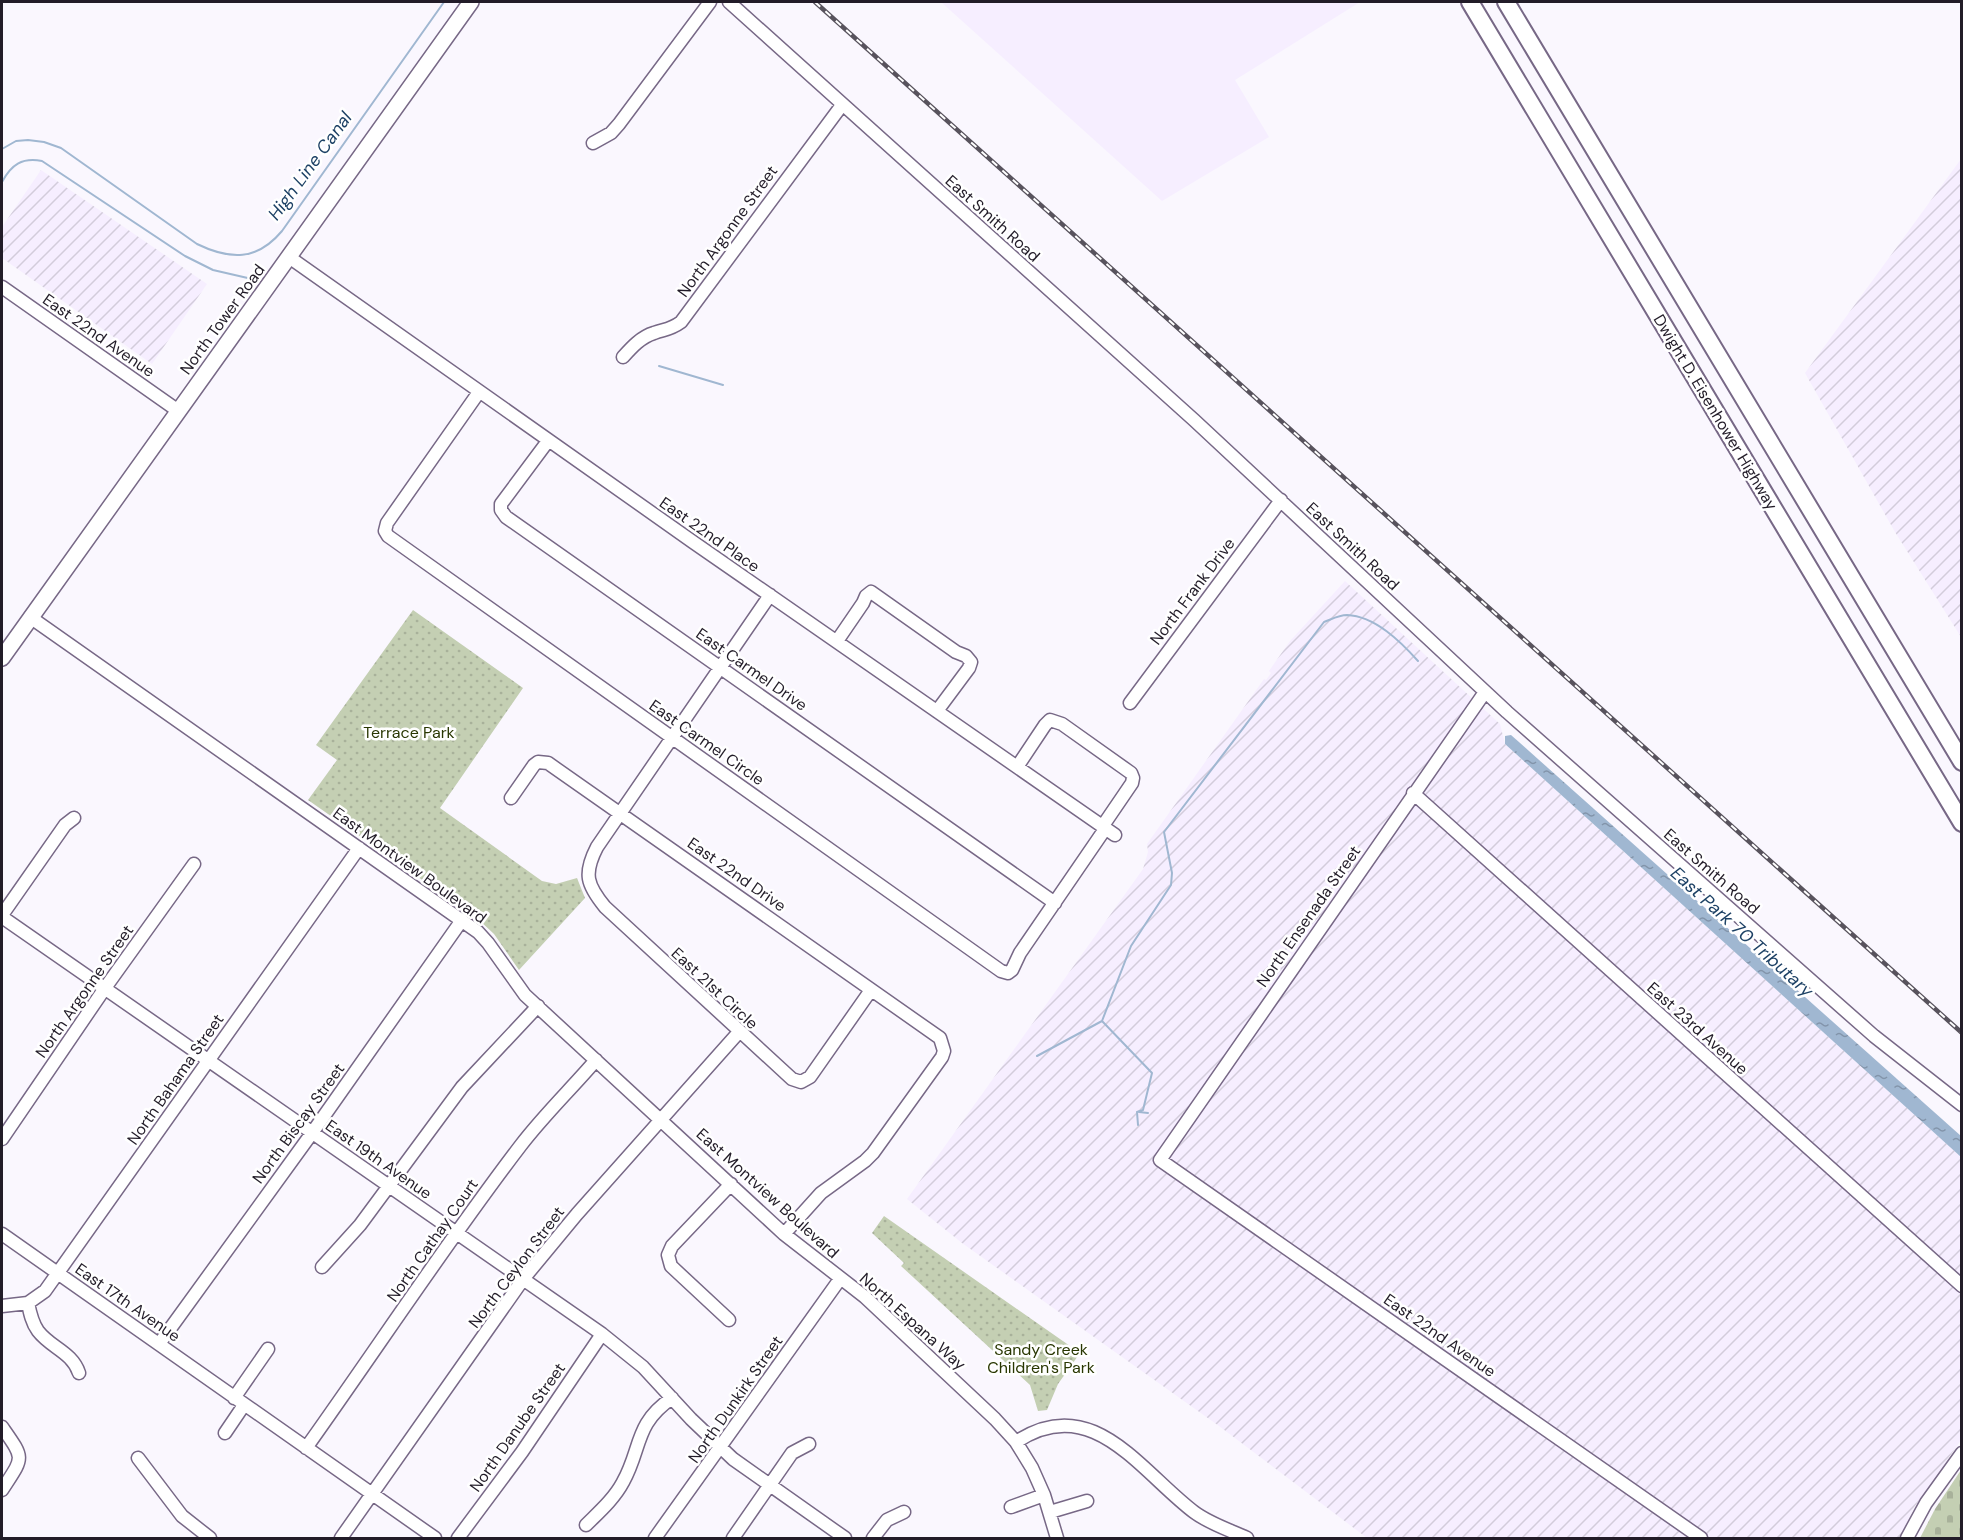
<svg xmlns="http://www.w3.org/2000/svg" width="1963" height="1540" font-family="'DM Sans',sans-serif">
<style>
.built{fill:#f6eeff}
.industrial{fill:url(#industrial-furrows)}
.cemetery{fill:url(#cemetery-stones)}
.park{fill:url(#park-dots)}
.water{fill:url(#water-ripples)}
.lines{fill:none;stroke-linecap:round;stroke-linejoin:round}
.stream{stroke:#a0b7d1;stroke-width:2}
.minor-casing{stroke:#776886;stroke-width:15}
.major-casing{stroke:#776886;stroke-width:18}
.highway-casing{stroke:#776886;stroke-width:20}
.minor{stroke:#fff;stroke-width:12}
.major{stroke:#fff;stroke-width:15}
.highway{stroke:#fff;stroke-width:16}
.rail-casing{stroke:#58535d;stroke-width:4.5}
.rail{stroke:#fff;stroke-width:2;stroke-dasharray:7;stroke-linecap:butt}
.labels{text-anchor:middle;stroke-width:5;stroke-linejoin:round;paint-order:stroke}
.street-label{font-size:16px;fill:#221c28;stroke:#fff}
.park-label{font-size:16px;fill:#293702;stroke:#fff}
.water-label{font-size:18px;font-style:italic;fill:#1d4165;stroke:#fff}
</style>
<defs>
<pattern id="industrial-furrows" width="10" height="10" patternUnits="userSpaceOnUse" patternTransform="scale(1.5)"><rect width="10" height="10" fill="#f6eeff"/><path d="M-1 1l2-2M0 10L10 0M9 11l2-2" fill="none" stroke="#d3ccdb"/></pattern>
<pattern id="cemetery-stones" width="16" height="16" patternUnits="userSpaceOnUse" patternTransform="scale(1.5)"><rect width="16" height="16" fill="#c4cfb3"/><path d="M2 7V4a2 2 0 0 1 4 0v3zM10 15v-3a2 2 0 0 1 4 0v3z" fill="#a8b19a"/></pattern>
<pattern id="park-dots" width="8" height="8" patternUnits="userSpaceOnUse" patternTransform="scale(1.5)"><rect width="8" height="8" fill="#c4cfb3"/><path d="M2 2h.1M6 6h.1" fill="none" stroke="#a8b19a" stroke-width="1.8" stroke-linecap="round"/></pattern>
<pattern id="water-ripples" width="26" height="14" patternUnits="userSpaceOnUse" patternTransform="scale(1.5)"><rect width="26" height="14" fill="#a0b7d1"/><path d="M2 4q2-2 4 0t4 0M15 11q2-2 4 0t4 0" fill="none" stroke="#8294aa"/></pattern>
</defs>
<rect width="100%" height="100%" fill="#faf7fe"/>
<path class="built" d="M941 2H1360L1235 80 1269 137 1162 201Z"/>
<path class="industrial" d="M1961 159V637L1895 532 1805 373Z
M41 170 207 284 152 364 2 258V227Z
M1345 581 1500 724 1505 744 1517 755 1961 1157V1440L1913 1509 1900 1538H1367L1219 1426 962 1243 907 1199 1143 869 1148 852 1147 844 1264 679 1266 680 1271 673 1269 671 1290 641Z"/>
<path class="cemetery" d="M1961 1470V1538H1920L1935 1509Z"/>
<path class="park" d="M413 610 523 688 440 808 542 881 556 884 577 878 585 898 519 970 494 934 478 919 308 800 337 760 316 745Z
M884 1216 1080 1353 1058 1384 1047 1410 1038 1411 1030 1385 901 1266 904 1263 872 1233Z"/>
<path class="water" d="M1511 735 1961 1136V1157L1505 744V736Z"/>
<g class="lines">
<path class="stream" d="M2 149 16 141 28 140 44 142 61 148 197 244C230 260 257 261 282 231L444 2
M2 182C11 165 22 157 42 161L185 256 213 270 252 279
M659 366 723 385
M1037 1056 1102 1021
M1139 1112 1148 1113
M1138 1125 1137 1112 1143 1110 1152 1073 1102 1021 1131 946 1171 885 1172 873 1164 832 1324 622C1332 619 1339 615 1347 615 1375 616 1401 642 1418 661"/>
<defs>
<path id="minor" d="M729 2 1194 420 1507 712 1874 1036 1962 1105
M593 143 611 133 619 124 710 2
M289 257 693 542 1115 835
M2 287 177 410
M623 357C632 347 641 337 654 333 665 329 670 330 681 322L842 105
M479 392 387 523 385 531 388 536 1001 971 1008 973 1012 970 1020 953 1105 829
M548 441 501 504V510L506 517 1055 903
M770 595 597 847C583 874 587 885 605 907L792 1079 801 1082 810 1077 871 990
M30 617 478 932 488 943 525 995 784 1234 865 1297 995 1419 1016 1442 1032 1468 1044 1495 1057 1538
M837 641 863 603 866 596 871 592 956 652 966 656 971 662 969 668 937 711
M1485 692 1160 1160 1701 1538
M1130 703 1281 500
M1017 767 1045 725 1050 720 1062 724 1131 773 1133 778 1132 783 1102 827
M1413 793 1962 1286
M511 798 534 765 538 762 548 763 940 1038 944 1051 942 1057 873 1153 865 1161 821 1193 784 1234
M2 915 65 825 74 818
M2 917 602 1334 643 1367 691 1419 733 1459 845 1538
M2 1139 105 988 194 864
M2 1234 435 1538
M322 1267 360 1225 462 1087 538 1006
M28 1303C30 1313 32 1323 38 1331 51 1348 72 1352 79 1373
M2 1306 28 1303 45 1291 359 848
M729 1320 671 1266 668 1255 672 1246 731 1184
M159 1344 312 1133 462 920
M234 1398 268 1349
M2 1427C25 1460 24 1456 2 1490
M225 1433 244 1405
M1016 1442C1092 1391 1140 1471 1194 1512 1210 1524 1230 1530 1247 1538
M306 1448C378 1347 446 1243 521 1145 544 1115 572 1088 596 1060
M138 1458 182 1516 210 1538
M1011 1507 1044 1495
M1050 1512 1087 1501
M586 1525C599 1512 614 1499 623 1482 642 1448 634 1424 672 1398
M341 1538 524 1278 577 1214 739 1032
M458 1538 522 1452 602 1334
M655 1538 840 1279
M733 1538 792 1453 809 1444
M873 1538 887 1520 904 1512
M1907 1538 1926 1503 1962 1453"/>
<path id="major" d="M2 658 471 2"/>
<path id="highway" d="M1470 2 1962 823
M1506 2 1962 762"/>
</defs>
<use href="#minor" class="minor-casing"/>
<use href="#major" class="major-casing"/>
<use href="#highway" class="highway-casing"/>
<use href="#minor" class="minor"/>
<use href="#major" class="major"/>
<use href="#highway" class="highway"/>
<defs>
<path id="rail" d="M815 2 1962 1033"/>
</defs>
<use href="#rail" class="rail-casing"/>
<use href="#rail" class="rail"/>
</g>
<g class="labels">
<g class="street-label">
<text transform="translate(993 218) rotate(42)" y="6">East Smith Road</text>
<text transform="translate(727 231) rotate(-54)" y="6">North Argonne Street</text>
<text transform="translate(222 319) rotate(-54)" y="6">North Tower Road</text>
<text transform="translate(99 335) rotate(35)" y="6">East 22nd Avenue</text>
<text transform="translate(1716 412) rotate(59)" y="6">Dwight D. Eisenhower Highway</text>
<text transform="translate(710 534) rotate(35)" y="6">East 22nd Place</text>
<text transform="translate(1353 546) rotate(43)" y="6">East Smith Road</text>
<text transform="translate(1192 591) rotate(-53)" y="6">North Frank Drive</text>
<text transform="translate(752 669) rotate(35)" y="6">East Carmel Drive</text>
<text transform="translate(707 742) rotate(35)" y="6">East Carmel Circle</text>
<text transform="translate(410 865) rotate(36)" y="6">East Montview Boulevard</text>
<text transform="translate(1712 871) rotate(41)" y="6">East Smith Road</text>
<text transform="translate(737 874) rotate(35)" y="6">East 22nd Drive</text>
<text transform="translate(1308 916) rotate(-55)" y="6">North Ensenada Street</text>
<text transform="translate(715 988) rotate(43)" y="6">East 21st Circle</text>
<text transform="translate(84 991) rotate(-55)" y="6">North Argonne Street</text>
<text transform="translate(1698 1028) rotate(42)" y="6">East 23rd Avenue</text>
<text transform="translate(175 1079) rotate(-55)" y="6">North Bahama Street</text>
<text transform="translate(298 1123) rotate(-54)" y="6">North Biscay Street</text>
<text transform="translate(379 1159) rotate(35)" y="6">East 19th Avenue</text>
<text transform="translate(768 1193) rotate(42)" y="6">East Montview Boulevard</text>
<text transform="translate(432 1240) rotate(-55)" y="6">North Cathay Court</text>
<text transform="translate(516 1267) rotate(-53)" y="6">North Ceylon Street</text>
<text transform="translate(128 1302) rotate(35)" y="6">East 17th Avenue</text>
<text transform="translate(913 1321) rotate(42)" y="6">North Espana Way</text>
<text transform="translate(1440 1335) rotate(35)" y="6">East 22nd Avenue</text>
<text transform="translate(735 1399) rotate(-55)" y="6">North Dunkirk Street</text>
<text transform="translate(517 1427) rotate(-55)" y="6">North Danube Street</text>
</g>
<g class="park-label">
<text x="409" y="738">Terrace Park</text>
<text x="1041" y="1355">Sandy Creek<tspan x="1041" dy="18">Children's Park</tspan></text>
</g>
<g class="water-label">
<text transform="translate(310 166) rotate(-54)" y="6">High Line Canal</text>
<text transform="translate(1742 932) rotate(42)" y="6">East Park 70 Tributary</text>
</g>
</g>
<rect width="1963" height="1540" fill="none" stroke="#221c28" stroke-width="6"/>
</svg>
